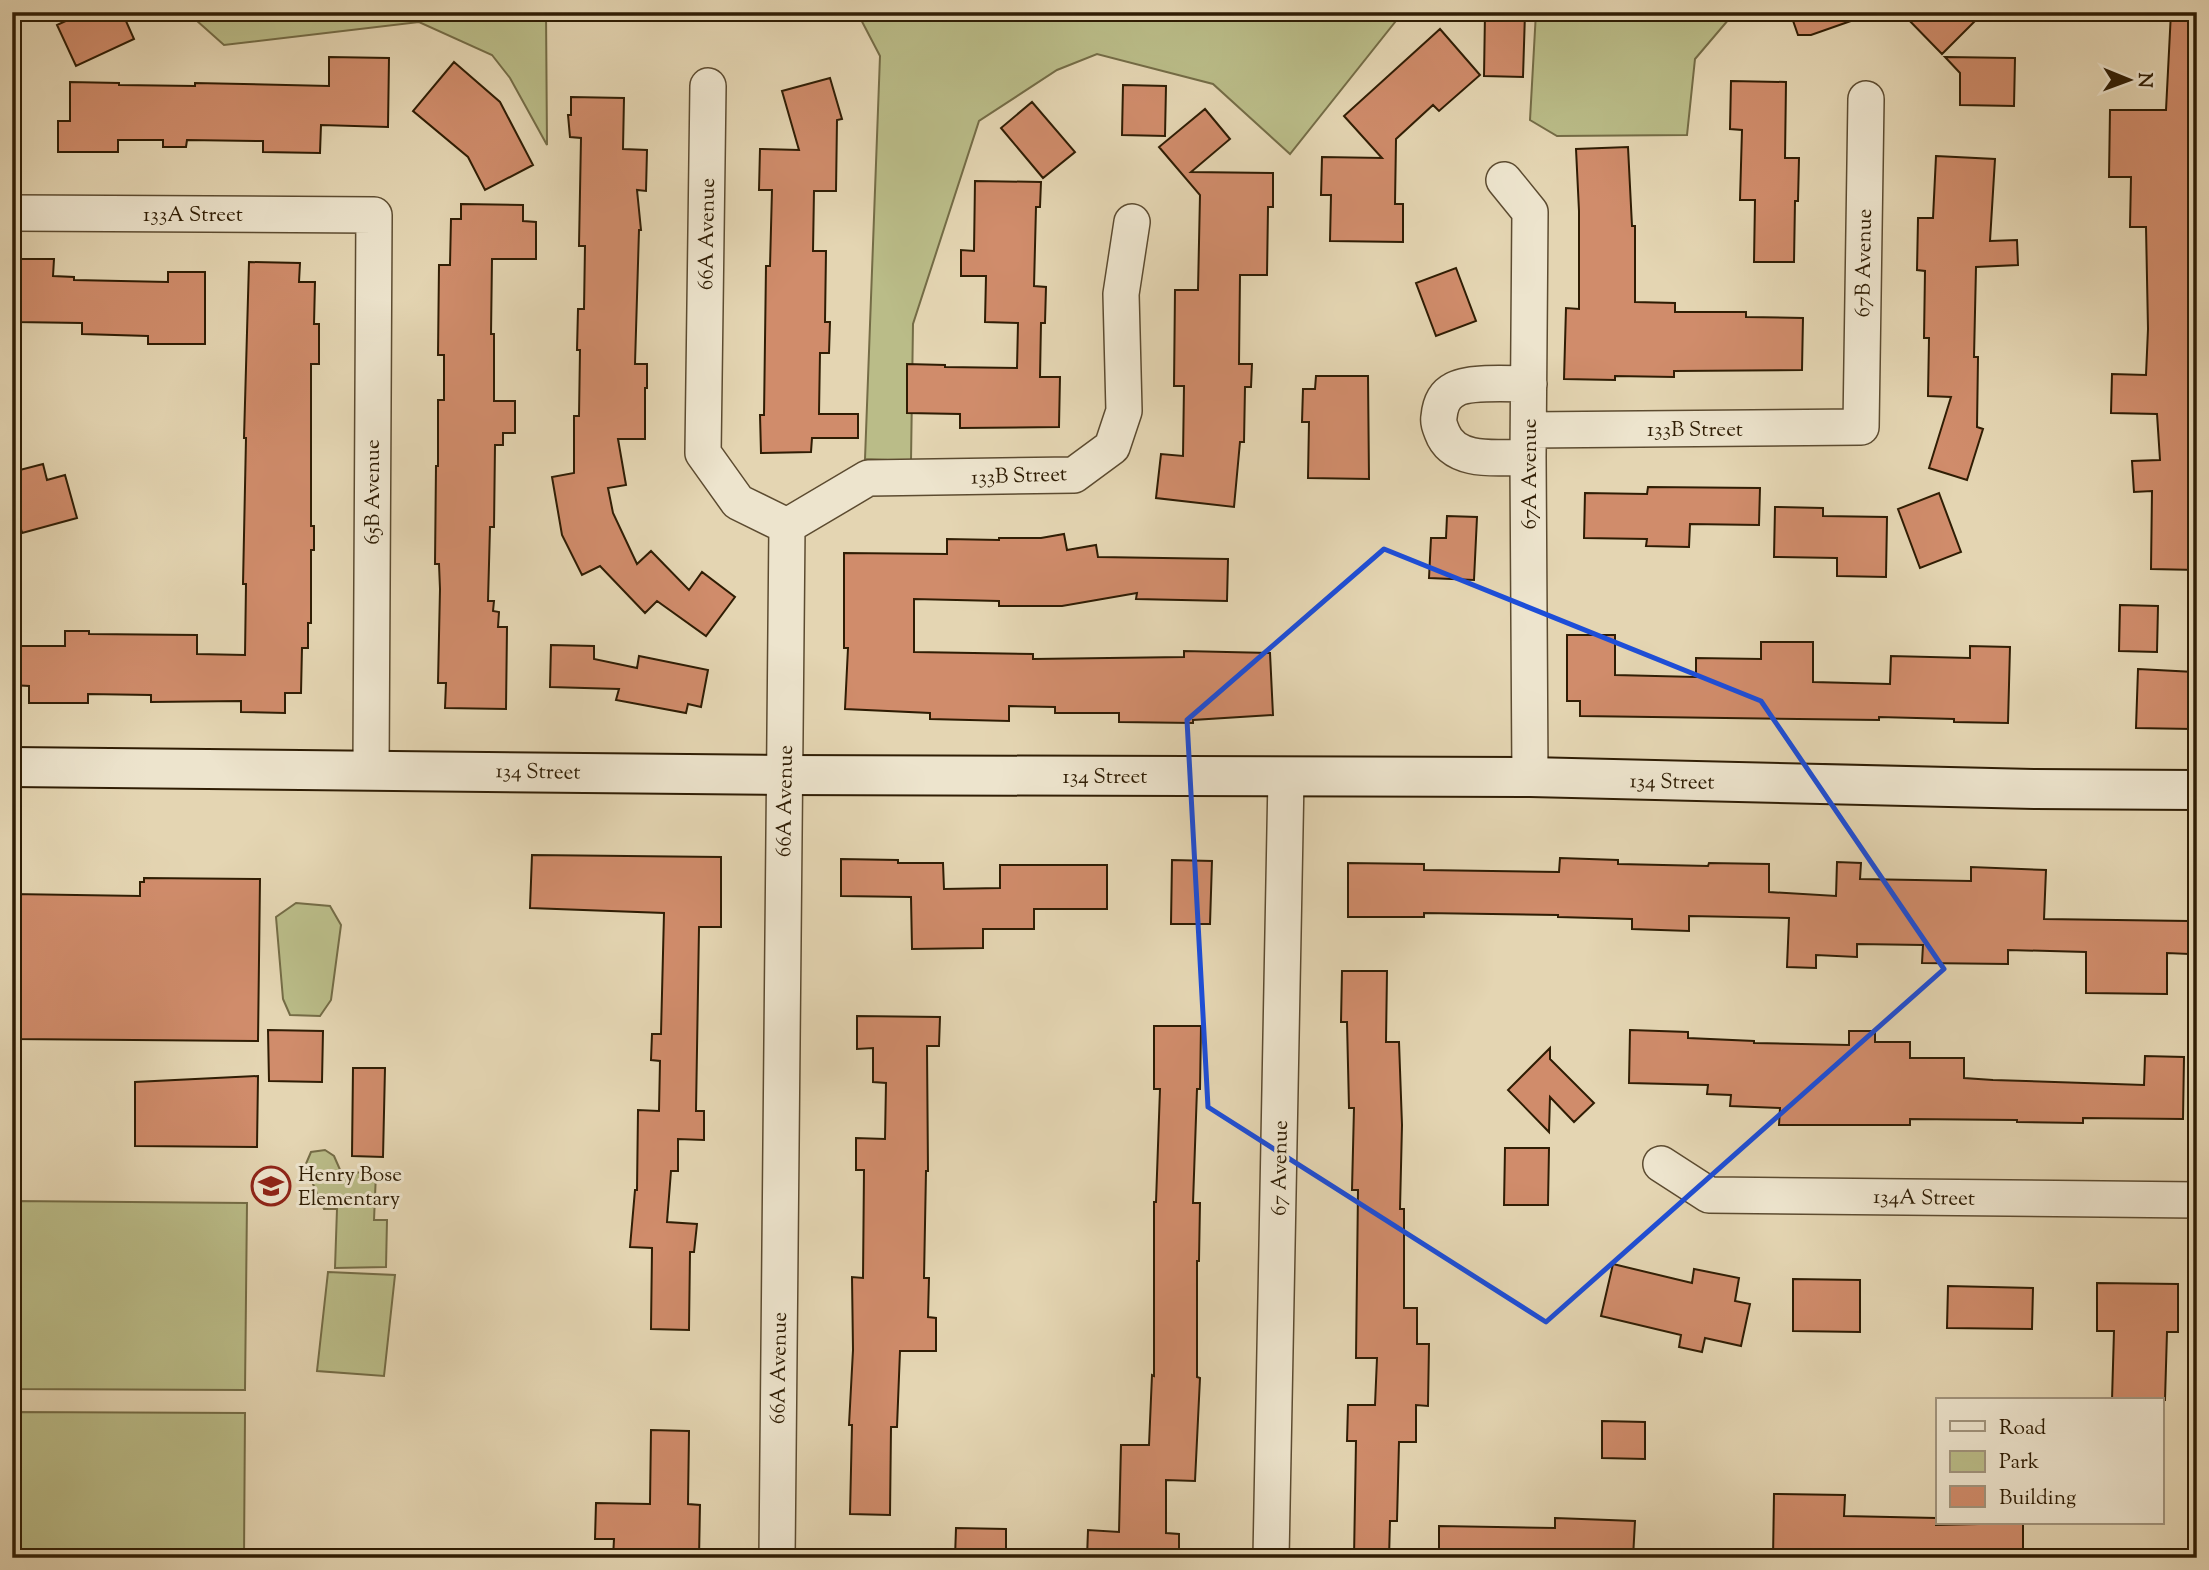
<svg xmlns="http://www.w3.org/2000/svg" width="2209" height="1570" font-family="'Sorts Mill Goudy',serif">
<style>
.green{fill:#babc88;stroke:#746c46;stroke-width:2}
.building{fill:#d08c6b;stroke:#2f1d04;stroke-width:2}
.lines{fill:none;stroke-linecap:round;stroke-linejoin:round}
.street-casing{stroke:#5c4b30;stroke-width:38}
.secondary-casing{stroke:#2f1d04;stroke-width:42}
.street{stroke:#ede4cd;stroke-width:35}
.secondary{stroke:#ede4cd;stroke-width:38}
.marked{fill:none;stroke:#1d4ed8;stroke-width:5;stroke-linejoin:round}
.labels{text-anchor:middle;stroke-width:6;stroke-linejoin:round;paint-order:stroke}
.street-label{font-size:21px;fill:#2f1d04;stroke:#ede4cd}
.poi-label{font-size:21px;fill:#2f1d04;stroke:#ede4cd;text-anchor:start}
</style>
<rect width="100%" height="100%" fill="#e4d5b2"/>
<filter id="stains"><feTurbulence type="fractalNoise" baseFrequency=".00286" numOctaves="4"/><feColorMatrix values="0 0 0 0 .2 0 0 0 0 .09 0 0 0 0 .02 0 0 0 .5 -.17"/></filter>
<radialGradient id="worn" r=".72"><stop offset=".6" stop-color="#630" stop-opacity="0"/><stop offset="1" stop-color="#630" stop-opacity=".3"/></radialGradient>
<path class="green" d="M187 12H546L547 145 510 78 492 55 419 22 224 45Z
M857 12H1403L1290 154 1213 84 1097 54 1057 70 979 121 913 324 911 461 865 459 880 56Z
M1536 12H1735L1695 59 1687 135 1557 136 1530 120Z
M296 903 330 906 341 925 331 1000 320 1016 290 1015 283 999 276 917Z
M325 1150 334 1156 341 1172 376 1173 374 1220H387L386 1267 335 1268 337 1209H324L305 1166 311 1152Z
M12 1201 247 1203 245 1390 12 1389Z
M328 1272 395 1275 384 1376 317 1371Z
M12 1412 245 1413 244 1558H12Z"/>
<path class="building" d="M85 12H122L134 39 76 66 57 25Z
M1790 12H1864L1865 16 1811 35H1798Z
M1901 12H1984L1942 54Z
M2171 12H2197V335L2193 428 2197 427V570L2151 569 2152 491 2134 492 2132 461 2160 460 2157 414 2111 413 2112 374 2146 375 2148 329 2146 227H2130L2131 177H2109L2110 110H2166Z
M1485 13H1525L1523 77 1484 76Z
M1440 29 1480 75 1439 111 1433 105 1396 139 1395 204H1403V242L1330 241 1331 195H1321L1322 157 1382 158 1344 116Z
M329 57 389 58 388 127 321 125 320 153 263 152V141L187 140 186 147H163V140H118V152H58V121H70V82L119 83V85L195 86V83L329 86Z
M1945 57 2015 58 2014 106 1960 105V73Z
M454 62 500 102 533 165 485 190 468 157 413 111Z
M830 78 842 119 837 120 836 191H814L813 251H826L825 322H830L829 353H820L819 414H858V438H812L811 452 761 453 760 415H764L766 266H770L772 190H759L760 149 799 150 782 91Z
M1731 81 1786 82 1785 158H1799L1798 201H1795L1794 262H1754L1755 200H1740L1742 130 1730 129Z
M1123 85 1166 86 1165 136 1122 135Z
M571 97 624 98 623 149 647 150 646 191 637 190 641 230H639L635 364H647V388H645V439H618L626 485 608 488 613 513 637 564 651 551 689 590 702 572 735 597 706 636 657 601 645 613 600 566 582 575 562 535 552 477 574 473V416H579L580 350H577L578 309H584L585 246H579L581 138 570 137 568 115H571Z
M1032 102 1075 152 1043 178 1001 128Z
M1205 109 1230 139 1191 172 1273 173V207H1268L1267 275H1240L1239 364H1252L1251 387H1245L1244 442H1240L1234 507 1156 498 1161 454 1183 456 1184 386H1174L1175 290H1198L1200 195 1159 147Z
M1628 147 1632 226H1635V302L1675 303V312H1746V317L1803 318 1802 370 1674 371V377L1615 376V380L1564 379 1566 308 1579 309V211L1576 149Z
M1936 156 1995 159 1990 241 2017 240 2018 265 1976 267 1974 357H1978L1977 427 1983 429 1967 480 1929 468 1951 397 1928 396 1929 338H1924L1925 271 1917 270 1918 218H1933Z
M975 181 1041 182 1040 207H1036L1034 286 1046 287 1045 323H1041L1040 377H1060L1059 427 960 428V414L907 413V364L945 365V367L1017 368 1018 323 985 322 986 276H961V250L974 251Z
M461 204 523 205V221L536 222V259H492L491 334H494V401H515V433H503V445H495L494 527H490L488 601H494L493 611 499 612 498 627H507L506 709 445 708 446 683H438L440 589 439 564H435L436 466H438V400H444V355H438L439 265H450L451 219H461Z
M17 259H54L53 276 74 277V280L168 282V272H205V344H148V336L82 334V323L15 322Z
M249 262 300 263 299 282H315L314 324H319V364H311V526H314V550H311V623H308V648H302L301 693H285V713L241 712V701L151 702V695L88 694V703H29V686L12 685V646H65V631H89V634L197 635V654L245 655 246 584H243L246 438H244Z
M1456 268 1476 321 1436 336 1416 283Z
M1316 376H1368L1369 479 1308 478 1309 422H1302L1303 389H1315Z
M43 464 47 480 65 475 77 518 22 533 12 495V472Z
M1648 487 1760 488 1759 525 1690 524 1689 547 1646 546 1647 539 1584 538 1585 493 1647 494Z
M1939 493 1961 552 1920 568 1898 509Z
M1775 507 1823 508V516L1887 517 1886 577 1837 576V558L1774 557Z
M1447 516 1477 517 1474 580 1429 578 1431 538H1446Z
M1064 534 1067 550 1096 545 1098 557 1228 559 1227 601 1136 599 1137 593 1062 606H999V601L914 599V652L1033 654V659L1184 657V651L1270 653 1273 715 1193 720V723L1119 722V713H1055V707L1009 706V721L930 719V713L845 709 848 648H844V553L947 554V539L999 540V538H1041Z
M2120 605 2158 606 2157 652 2119 651Z
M1567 635H1615V675L1696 677V658L1761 659V642H1813V682L1890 684 1891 656 1970 658V646L2010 647 2008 723 1954 722V719L1879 717V720L1580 716V701H1567Z
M551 645 594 646V659L637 668 639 656 708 670 701 707 688 704 686 713 616 700 619 689 550 687Z
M2138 669 2194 672 2192 729 2136 728Z
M532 855 721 857V927H699L696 1111H704V1140L678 1139V1171H671L667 1222 697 1224 694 1252H690L689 1330 651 1329 652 1248 630 1247 635 1190H637L638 1110 659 1111 660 1061 651 1060 652 1034H661L664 913 530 908Z
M1560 858 1618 860V864L1708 866 1709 863 1769 864V892L1836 896 1837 862 1861 863 1860 879 1971 881V867L2046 870 2044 919 2189 921V954L2167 953V994L2086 993V952L2008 950V964L1922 963 1923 945 1857 944V957L1816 955V968L1787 967 1789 918 1689 916V931L1632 929V919L1558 917V915L1424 913V917H1348V863L1424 864V870L1559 872Z
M841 859 898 860V863H943L944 889 1000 888V865H1107V909H1034V929H983V948L912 949 911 897 841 896Z
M1172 860 1212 861 1210 924H1171Z
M144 878 260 879 258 1041 12 1039V894L140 896V882H144Z
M1342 971H1387L1386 1042H1399L1402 1125 1400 1209H1404V1308H1417V1344H1429L1428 1406 1416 1405V1442H1399L1397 1521H1390L1389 1558H1354L1356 1441H1347L1348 1405H1375L1377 1358H1356L1358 1190H1352L1354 1108H1349L1347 1022H1341Z
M857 1016 940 1017 939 1046H927L928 1171H926L924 1278H929L928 1317 936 1318V1351H900L897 1427H891L890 1515 850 1514 852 1425H849L853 1350 852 1277 863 1278 864 1170H856V1138L885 1139 886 1083 873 1082V1048L857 1049Z
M1154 1026H1201L1200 1089H1197L1193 1203H1200L1199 1261H1197V1377L1200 1378 1195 1481 1166 1480V1533L1179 1534V1558H1087L1088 1530 1119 1532 1121 1445H1149L1152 1375 1154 1376V1202H1156L1160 1089H1154Z
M268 1030 323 1031 322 1082 269 1081Z
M1630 1030 1688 1032V1038L1754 1041V1043L1849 1045V1031H1875V1042H1910V1058H1964V1078L1993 1080 2144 1085 2145 1056 2184 1057 2183 1119 2083 1118V1123L2017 1122V1120L1910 1119V1125H1779L1780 1108 1730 1106 1731 1095 1707 1094 1708 1085 1629 1083Z
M1550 1048V1059L1594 1103 1574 1122 1550 1097 1549 1132 1508 1090Z
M353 1068H385L383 1157 352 1156Z
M258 1076 257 1147 135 1146V1082Z
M1505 1148H1549L1548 1205H1504Z
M1613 1264 1692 1283 1694 1269 1739 1278 1735 1301 1750 1304 1741 1346 1705 1338 1702 1352 1679 1347 1681 1335 1601 1316Z
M1793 1279 1860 1280V1332L1793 1331Z
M2097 1283 2178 1284V1332H2167L2165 1400H2112L2114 1331H2097Z
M1948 1286 2033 1288 2032 1329 1947 1328Z
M1602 1421 1645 1422V1459L1602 1458Z
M651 1430 689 1431 688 1504 700 1505 699 1558H613L614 1539H595L596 1503 650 1504Z
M1774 1494 1845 1495 1844 1516 1936 1518V1525L2023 1523V1558H1773Z
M1555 1518 1635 1521 1633 1558H1480V1553L1439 1552V1526L1555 1528Z
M956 1528 1006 1529V1558H955Z"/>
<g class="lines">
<defs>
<path id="street" d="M708 86 703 453 738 502 787 526
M1504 180 1530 212 1528 457 1530 777
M12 213 374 215 371 769
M1529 430 1861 427 1866 99
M1528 457C1500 457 1454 465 1442 432 1440 427 1438 422 1439 417 1440 406 1444 395 1454 390 1468 381 1511 384 1529 384
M787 526 868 478 1074 475 1112 447 1124 411 1121 294 1132 222
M1661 1164 1709 1195 2197 1200
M777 1558 787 526
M1271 1558 1286 777"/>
<path id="secondary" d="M12 767 784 775 1530 777 2036 789 2197 790"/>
</defs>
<use href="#street" class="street-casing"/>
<use href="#secondary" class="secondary-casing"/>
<use href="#street" class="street"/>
<use href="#secondary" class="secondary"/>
</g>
<path class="marked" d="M1384 549 1761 701 1944 969 1546 1322 1208 1107 1187 720Z"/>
<defs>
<symbol id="school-ring" viewBox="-11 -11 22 22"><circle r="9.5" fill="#ede4cd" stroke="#8f2418" stroke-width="1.5"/><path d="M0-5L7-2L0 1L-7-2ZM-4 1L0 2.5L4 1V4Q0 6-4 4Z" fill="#8f2418"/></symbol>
</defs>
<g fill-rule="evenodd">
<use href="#school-ring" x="249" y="1164" width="44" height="44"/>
</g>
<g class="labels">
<g class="street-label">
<text x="193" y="221">133A Street</text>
<text transform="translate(706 234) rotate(-89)" y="7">66A Avenue</text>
<text transform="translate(1863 263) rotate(-89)" y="7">67B Avenue</text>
<text x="1695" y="436">133B Street</text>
<text transform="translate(1529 474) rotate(-90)" y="7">67A Avenue</text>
<text transform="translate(1019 475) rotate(-2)" y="7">133B Street</text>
<text transform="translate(372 492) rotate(-90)" y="7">65B Avenue</text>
<text transform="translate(538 771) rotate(1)" y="7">134 Street</text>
<text x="1105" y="783">134 Street</text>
<text transform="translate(1672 781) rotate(1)" y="7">134 Street</text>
<text transform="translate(784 801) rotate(-89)" y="7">66A Avenue</text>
<text transform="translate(1279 1168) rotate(-89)" y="7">67 Avenue</text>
<text transform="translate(1924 1197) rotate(1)" y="7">134A Street</text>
<text transform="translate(778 1368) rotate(-89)" y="7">66A Avenue</text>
</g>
<g class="poi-label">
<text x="298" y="1181">Henry Bose<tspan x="298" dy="24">Elementary</tspan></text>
</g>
</g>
<rect width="2209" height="1570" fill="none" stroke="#e4d5b2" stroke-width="42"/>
<rect x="14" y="14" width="2181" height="1542" fill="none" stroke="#2f1d04" stroke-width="3.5"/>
<rect x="21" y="21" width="2167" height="1528" fill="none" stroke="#2f1d04" stroke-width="2"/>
<rect x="1936" y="1398" width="228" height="126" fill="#ede4cd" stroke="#a1947d" stroke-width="2"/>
<rect x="1950" y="1421" width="35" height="10" fill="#ede4cd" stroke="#a1947d" stroke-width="2"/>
<text x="1999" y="1434" font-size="21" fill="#2f1d04">Road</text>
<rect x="1950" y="1451" width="35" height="21" fill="#babc88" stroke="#a1947d" stroke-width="2"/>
<text x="1999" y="1468" font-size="21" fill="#2f1d04">Park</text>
<rect x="1950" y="1486" width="35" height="21" fill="#d08c6b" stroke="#a1947d" stroke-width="2"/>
<text x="1999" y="1504" font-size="21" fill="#2f1d04">Building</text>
<g transform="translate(2129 80) rotate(91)" stroke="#ede4cd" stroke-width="5" paint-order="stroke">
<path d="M0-5L12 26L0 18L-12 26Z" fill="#2f1d04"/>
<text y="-10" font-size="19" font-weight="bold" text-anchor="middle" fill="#2f1d04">N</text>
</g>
<rect width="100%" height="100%" filter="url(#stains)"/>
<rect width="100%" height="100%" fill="url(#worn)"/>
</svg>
